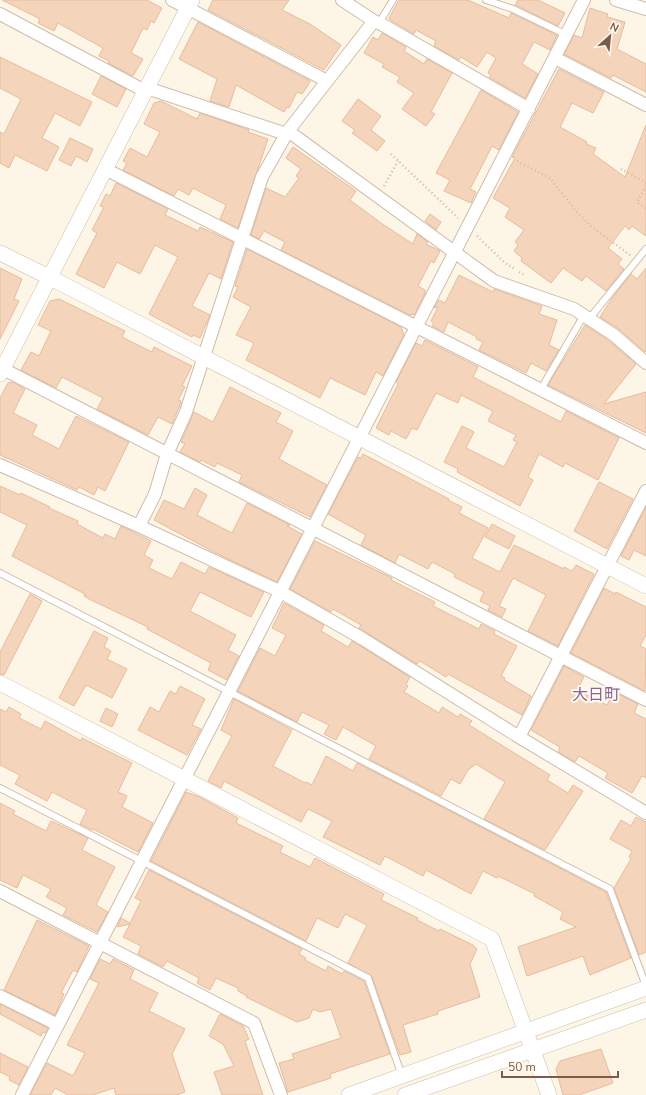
<svg xmlns="http://www.w3.org/2000/svg" width="646" height="1095" font-family="'Nunito Sans','Noto Sans JP',sans-serif">
<style>
.building{fill:#f4d5bc;stroke:#e8bb9c}
.lines{fill:none;stroke-linecap:round;stroke-linejoin:round}
.service-casing{stroke:#d0bdab;stroke-width:8}
.minor-casing{stroke:#d0bdab;stroke-width:14}
.tertiary-casing{stroke:#d0bdab;stroke-width:16}
.path{stroke:#dab89f;stroke-width:2.5;stroke-dasharray:1 3;stroke-linecap:butt}
.service{stroke:#fff;stroke-width:6}
.minor{stroke:#fff;stroke-width:12}
.tertiary{stroke:#fff;stroke-width:15}
.labels{text-anchor:middle;stroke-width:4;stroke-linejoin:round;paint-order:stroke}
.quarter-label{font-size:16px;fill:#8b659c;stroke:#fff9ee}
</style>
<rect width="100%" height="100%" fill="#fdf5e6"/>
<path class="building" d="M2 0H147L162 8 154 23 151 21 147 30 143 28 131 53 143 59 133 76 108 63 109 61 99 56 103 48 58 23 54 31 38 23 40 19Z
M213 0H289L282 10 310 24 341 45 324 70 208 10Z
M399 0H468L509 18 511 13 557 35 550 50 534 42 522 64 538 74 525 98 489 77 491 75 488 73 496 58 487 52 477 67 461 57 459 60 434 46 436 41 416 30 414 34 390 20 389 18Z
M518 0H538L565 13 558 26 515 5Z
M590 8 608 14 607 17 625 22 617 49 646 64V92L613 75 611 78 564 54 574 35 582 38Z
M198 22 310 81 307 87 302 94 297 92 289 108 287 107 284 112 236 85 229 107 210 101 217 79 179 59Z
M382 33 406 47 404 51 424 64 427 59 452 73 431 112 435 114 426 126 402 109 414 93 397 82 400 77 382 67 384 64 364 53 373 37 378 40Z
M0 57 92 102 80 126 55 113 42 138 59 147 47 171 15 155 9 168 0 163V132L4 134 21 99 0 88Z
M559 69 604 92 593 113 572 103 560 127 587 142 586 144 596 148 593 154 625 177 646 125V236L632 226 629 230 625 226 608 248 622 259 618 264 624 269 606 291 586 276 582 281 563 268 551 283 521 261 522 258 514 251 518 245 515 242 524 230 505 217 510 208 493 198 515 158 512 157Z
M101 76 126 89 117 107 92 94Z
M481 90 518 112 499 150 492 146 485 160 470 189 476 192 471 203 444 191 450 180 436 173Z
M358 99 381 116 371 130 385 141 377 151 352 133 355 130 342 121Z
M161 101 197 119 200 113 249 130 248 132 268 139 238 228 220 219 226 205 193 188 189 195 178 189 174 196 123 170 127 163 123 161 130 148 147 157 160 132 144 124 154 103Z
M70 138 93 149 87 162 76 156 71 166 59 160Z
M293 147 356 191 350 200 381 223 413 244 417 234 428 242 426 244 440 251 434 263 431 261 418 286 425 290V293L415 314 410 315 281 250 285 242 264 231 259 239 251 235 266 188 285 197 299 178 296 176 301 169 286 158Z
M116 183 168 209 165 215 198 231 200 227 233 242 221 279 209 273 192 306 210 315 200 338 193 335 192 337 149 314 178 257 155 245 140 274 117 262 104 288 76 274 97 233 92 230 104 207 100 206 106 194 110 196Z
M430 214 441 222 436 230 425 221Z
M247 249 401 327 404 335 383 376 376 372 365 395 330 378 320 398 246 360 254 343 236 335 251 307 233 297 238 287 235 286Z
M0 268 22 279 14 299 19 301 0 339Z
M646 268V351L645 352 619 329 600 317 613 297 631 274 637 279Z
M459 275 493 292 494 289 542 306 539 314 557 320 549 345 559 350 546 371 531 363 526 373 479 350 483 342 476 339 477 337 448 322 444 332 432 326 434 323 431 321 438 307 434 308 439 300 445 303Z
M59 299 125 331 122 337 152 352 154 347 192 366 182 386 185 387 178 400 181 401 180 405 172 424 158 417 148 435 97 409 103 398 62 377 56 388 21 370 31 352 39 356 51 331 38 325 50 301Z
M585 325 609 341 636 364 604 404 646 392V433L548 385Z
M425 340 478 367 473 377 561 422 566 411 619 438 598 480 565 463 563 467 539 454 528 477 533 480 520 506 457 472 458 469 444 462 462 426 474 432 466 448 504 467 517 442 513 440 516 435 488 421 493 411 461 395 458 403 436 393 417 430 412 428 406 439 391 431 389 435 376 428 398 384 396 382 416 343 422 346Z
M12 382 25 389 13 413 37 425 32 435 59 449 76 416 129 442 105 491 98 487 94 495 79 487 77 490 0 455V398L8 383Z
M230 387 281 413 276 422 293 431 279 459 327 485 310 517 239 482 242 475 217 463 215 467 201 460 200 462 180 452 185 444 181 442 194 412 213 422Z
M363 454 449 499 448 500 462 507 459 513 488 528 472 558 500 572 514 545 564 569V567L572 571 576 565 594 574 558 646 528 631 546 595 513 578 499 606 506 609 502 617 488 610 490 606 480 601 484 592 454 577 455 574 432 562 428 569 399 554 395 563 361 545 366 535 328 514 358 457 361 458Z
M599 482 633 499 607 549 574 531Z
M0 486 20 495 21 493 50 507 49 508 78 521 77 524 103 538 105 534 115 539 121 526 151 541 144 555 153 560 149 568 172 579 181 562 205 574 209 567 264 592 251 617 200 592 190 611 236 635 228 650 239 656 227 680 208 670 211 663 147 629 148 627 91 600 84 596 85 594 12 556 27 525 0 512Z
M195 488 207 495 197 515 232 533 247 503 290 525 287 526 302 534 277 582 216 553 154 520 164 500 184 509Z
M646 507V556L634 550 629 560 621 556Z
M492 524 515 536 509 549 485 537Z
M315 541 392 578 391 580 435 602 433 606 479 629 481 624 495 631 494 634 517 646 501 676 505 678 504 680 531 696 522 715 448 674 446 677 420 661 417 664 359 628 361 625 333 609 331 612 290 589Z
M604 588 615 594 616 592 646 607V635L640 646 646 649 645 691 571 653Z
M30 594 42 601 4 675 0 674V652Z
M284 603 324 625 321 631 348 647 352 641 410 677 406 684 408 686 404 692 439 713 442 707 458 717 460 714 472 721 469 725 550 775 547 780 568 793 573 785 583 791 545 850 484 819 505 782 476 764 468 770 460 784 451 779 441 796 369 759 376 746 343 727 336 740 324 734 329 725 302 712 297 722 238 691 260 648 275 656 286 635 272 628Z
M94 631 108 638 104 647 111 651 107 659 127 669 112 698 86 685 74 706 59 698Z
M564 666 584 677 577 690 607 705 614 692 638 704 634 713 646 719V778L642 776 632 793 605 778 608 773 579 756 575 762 558 752 560 747 531 730Z
M180 686 205 699 192 725 201 729 187 755 138 730 150 707 159 712 170 691 176 694Z
M234 699 292 730 273 766 305 783 306 782 312 785 326 756 353 771 357 763 606 892 631 958 590 975 583 956 527 976 518 947 576 927 560 919 563 912 534 896 535 894 498 876 497 878 483 871 471 894 426 870 423 876 385 856 380 865 323 837 332 821 308 809 301 822 224 781 221 788 208 781 232 736 221 730Z
M9 707 21 714 19 718 41 729 45 721 81 741 82 738 132 763 118 792 127 796 122 807 153 823 138 852 93 829 92 830 80 824 87 810 52 792 47 801 15 784 20 775 0 765V709L6 712Z
M106 708 118 714 112 727 100 721Z
M186 792 200 797 238 818 236 823 283 846 280 852 310 867 315 858 384 894 381 900 418 918 417 920 439 931 440 929 473 945 477 949 470 964 480 997 438 1011V1014L403 1025 411 1052 400 1055 372 977 348 963 367 925 345 914 338 928 317 918 306 941 151 861Z
M0 803 15 811 13 814 46 831 51 821 88 838 82 850 115 867 96 905 108 912 97 932 63 915 67 908 46 897 51 889 23 875 17 888 0 880Z
M636 817 646 822V952L639 955 614 888 631 859 629 857 632 851 610 839 621 820 631 826Z
M149 870 302 949 299 954 306 958 305 960 326 971 328 966 342 974 344 971 364 981 390 1054 330 1074 331 1078 288 1092 279 1063 294 1059 292 1054 341 1038 331 1009 320 1012 313 1009 309 1018 297 1022 246 997 247 996 238 991V988L216 978 210 990 197 983 199 978 167 961 163 967 138 954 141 946 123 937 130 924 117 927 121 918 130 923 141 901 135 898Z
M37 920 89 946 77 972 73 970 61 993 64 994 55 1015 4 990Z
M100 959 110 964 113 959 134 970 130 979 158 993 149 1011 185 1029 172 1054 185 1092 176 1095H116L114 1088 93 1095H68L55 1088 51 1095H30L47 1063 73 1076 85 1053 67 1045 99 983 90 979Z
M0 1004 48 1028 45 1033 43 1032 41 1036 0 1014Z
M220 1014 243 1026 249 1039 245 1041 263 1095H222L214 1072 234 1066 223 1044 209 1036Z
M601 1049 613 1083 579 1095H563L556 1069 560 1061Z
M0 1053 28 1067 19 1085 9 1080 10 1077 0 1072Z"/>
<g class="lines">
<defs>
<path id="service" d="M486 0 513 9 567 35
M379 23 393 0
M589 319 646 249
M541 389 584 315
M0 573 610 889 646 986
M0 788 368 978 402 1076"/>
<path id="minor" d="M172 0 327 81
M342 0 374 21 383 25 529 109
M616 0 646 9
M0 14 145 91
M555 58 646 105
M147 88 286 134
M288 131 494 281 574 309 614 335 646 363
M105 169 646 443
M3 369 646 700
M0 465 139 526 279 591 363 639 519 737 646 813
M139 526 155 494 167 454 186 412 262 177 288 131 374 21
M519 737 646 491
M0 891 254 1023 281 1095
M0 996 58 1025
M22 1095 584 0"/>
<path id="tertiary" d="M0 253 49 277 646 586
M0 374 192 0
M0 683 492 939 549 1095
M349 1095 646 988
M405 1095 646 1010"/>
</defs>
<use href="#service" class="service-casing"/>
<use href="#minor" class="minor-casing"/>
<use href="#tertiary" class="tertiary-casing"/>
<path class="path" d="M391 154 458 218
M517 161 550 178 576 211 593 228 630 255
M621 169 646 183
M384 186 398 161
M646 186 637 202 646 209
M477 236 505 263 515 269
M519 272 526 276"/>
<use href="#service" class="service"/>
<use href="#minor" class="minor"/>
<use href="#tertiary" class="tertiary"/>
</g>
<g class="labels">
<g class="quarter-label">
<text x="596" y="700">大日町</text>
</g>
</g>
<g transform="translate(610 36) rotate(27)" stroke="#fff9ee" stroke-width="3" paint-order="stroke">
<path d="M0-3L7 15L0 10L-7 15Z" fill="#795c49"/>
<text y="-6" font-size="11" font-weight="bold" text-anchor="middle" fill="#795c49">N</text>
</g>
<path d="M502 1071v6h116v-6" fill="none" stroke="#795c49" stroke-width="2"/>
<text x="508" y="1071" font-size="12" fill="#795c49" stroke="#fff9ee" stroke-width="3" paint-order="stroke">50 m</text>
</svg>
